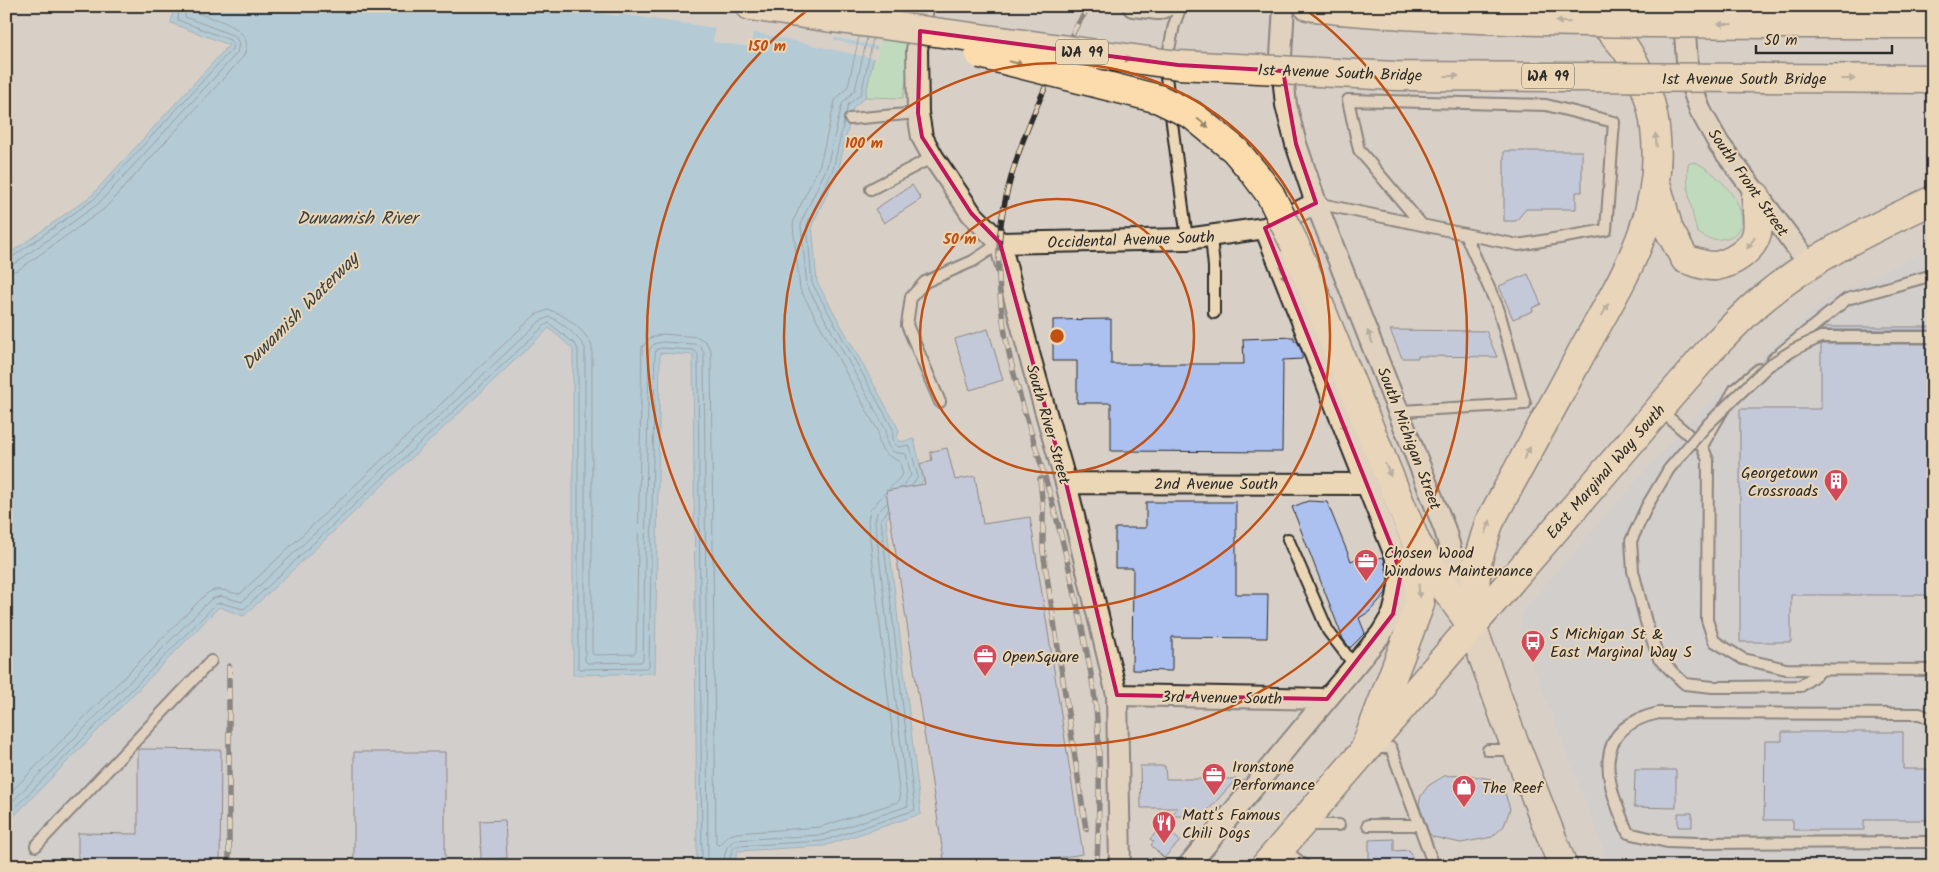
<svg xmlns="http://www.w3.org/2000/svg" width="1939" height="872" font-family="Kalam,sans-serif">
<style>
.built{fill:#cbccd3}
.green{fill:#a3e6b1;stroke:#67886e}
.water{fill:#87c4e7;stroke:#62879c}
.pier{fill:#d8d0c7}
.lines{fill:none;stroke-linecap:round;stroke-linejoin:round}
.shore{stroke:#506876;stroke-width:1}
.building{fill:#acc1f0;stroke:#2b2b2b}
.service-casing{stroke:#2b2b2b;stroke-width:14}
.minor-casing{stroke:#2b2b2b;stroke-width:24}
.secondary-casing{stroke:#2b2b2b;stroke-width:31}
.primary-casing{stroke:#2b2b2b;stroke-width:31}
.motorway-casing{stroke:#2b2b2b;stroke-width:31}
.service{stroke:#ebd6b5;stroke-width:10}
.minor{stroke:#ebd6b5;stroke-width:20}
.secondary{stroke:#ebd6b5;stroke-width:28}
.primary{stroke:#fcdcac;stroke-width:28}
.motorway{stroke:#fcdcac;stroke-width:28}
.rail-casing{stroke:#2b2b2b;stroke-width:5.5}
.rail{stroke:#ebd6b5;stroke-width:4;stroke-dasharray:11;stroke-linecap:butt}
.service-bridge-casing{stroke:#2b2b2b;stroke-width:14;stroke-linecap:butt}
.motorway-bridge-casing{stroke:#2b2b2b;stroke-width:31;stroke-linecap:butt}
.service-bridge{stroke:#ebd6b5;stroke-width:10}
.motorway-bridge{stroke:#fcdcac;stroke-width:28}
.oneway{fill:#94846c}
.oneway2{fill:#8b8070}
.marked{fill:none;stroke:#c2185b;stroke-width:4;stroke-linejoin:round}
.ring{fill:none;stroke:#c25012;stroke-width:2.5}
.labels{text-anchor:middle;stroke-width:4;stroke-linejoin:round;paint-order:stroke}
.shield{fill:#ebd6b5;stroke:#655e54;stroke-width:1}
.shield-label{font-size:15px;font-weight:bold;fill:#2b2b2b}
.street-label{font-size:16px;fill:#2b2b2b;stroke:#ebd6b5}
.poi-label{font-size:16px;fill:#2b2b2b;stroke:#ebd6b5;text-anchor:start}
.water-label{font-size:18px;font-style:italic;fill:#394247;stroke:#ebd6b5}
.centre{fill:#c25012;stroke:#ebd6b5;stroke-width:2.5}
.ring-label{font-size:15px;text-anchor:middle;font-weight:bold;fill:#c25012;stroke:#ebd6b5;stroke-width:4;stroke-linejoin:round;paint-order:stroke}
</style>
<rect width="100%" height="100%" fill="#d8d0c7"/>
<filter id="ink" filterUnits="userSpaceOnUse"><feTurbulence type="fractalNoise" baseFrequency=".02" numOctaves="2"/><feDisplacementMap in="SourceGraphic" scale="10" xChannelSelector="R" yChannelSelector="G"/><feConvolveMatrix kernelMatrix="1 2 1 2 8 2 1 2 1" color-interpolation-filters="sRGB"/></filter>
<g filter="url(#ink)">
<path class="built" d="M1933 247V866H1610L1519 629 1524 609 1689 421 1824 301Z
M549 328 573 349 574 675 654 673 660 353 693 355 697 866H6V824L219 607 244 616Z"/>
<path class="green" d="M885 6H919L903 98 865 97Z
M1694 162C1713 168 1749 205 1740 226 1737 234 1731 238 1722 239 1712 240 1706 239 1697 232 1692 211 1685 186 1688 164Z"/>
<path class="water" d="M174 6H885L865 97 853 108 838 171 812 225 817 282 899 430 897 437 899 442 914 439 924 480 886 519 921 814 824 846 738 851 733 866H697L693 355 660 353 655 673 573 675V349L549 328 244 616 219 607 6 824V256L91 196 229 45 171 23Z"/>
<path class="pier" d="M570 6H888L879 47 834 37V40L878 50 876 59 752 32 753 34 751 47 713 42 715 28 619 14 618 16 604 14 601 13V11Z"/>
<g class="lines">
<path class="shore" d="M859 37 848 86 835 101 820 164 795 217 793 226 800 289 878 431C878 451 885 454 900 462L903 474 889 489
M867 38 855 90 842 104 827 167 802 220 801 226 807 286 886 430C886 438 886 448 894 452 898 454 903 453 906 454L911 476 901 487
M846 114 848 105 861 94 873 39
M844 122 833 169 807 224 812 283 893 429C893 436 891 443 899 447L908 445 910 447 918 477 912 485
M6 259 11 258 94 199 232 49 233 44 230 40 178 20 179 6
M6 266 14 264 98 204 237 53 239 43 235 36 185 17V6
M6 273 18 270 104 209 243 57C259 27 213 19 194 12L193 6
M6 797 206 594C219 585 227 593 240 594L535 315 548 310C562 311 589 334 592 347V653L594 655 634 654 636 652 642 347 650 338 662 334 698 337 706 342 711 351 716 844 719 845 727 836 736 833 820 827 898 802 900 799 868 521 870 510 885 493
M6 808 211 599 221 596 242 602 540 321 550 317C559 320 581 339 585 348V660L587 663 641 662 643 660 649 350 654 344 662 342 695 344 700 346 704 353 708 866
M6 817 216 604 221 603 244 609 545 325 549 323 576 345 578 350V667L580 669 647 668 649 666 655 353 657 349 661 348 693 350 698 354 702 866
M722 866 727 847 734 840 822 835 908 806 875 521 877 513 887 503
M728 866 732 850 736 846 823 841 915 810 881 520 888 510"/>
</g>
<path class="building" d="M1504 151H1582V192H1576V209H1526L1516 221H1504Z
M912 185 921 199 884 223 875 209Z
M1528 274 1541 304 1532 308 1533 311 1513 319 1499 286Z
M1111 319V364H1244L1243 339 1294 337V341H1297L1302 352V359L1283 360 1282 452 1111 451V403H1077V361H1053V320Z
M1824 327H1933V330H1821Z
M988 329 1003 380 970 390 955 339Z
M1390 330 1486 331 1497 357 1418 356V358H1402Z
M1821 344H1933V595H1791V642H1740V409H1821Z
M947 448 955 480 975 476 983 524 1030 517 1083 854 1008 866H945L886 491 925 484 920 464 932 460 930 452Z
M1308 501 1327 502 1351 561 1360 557 1362 563 1383 557 1384 558 1388 578 1386 593 1369 612 1359 618 1365 633 1350 648 1343 639 1292 507Z
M1146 502H1236V594H1268L1267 638 1172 637V671L1132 670 1133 568H1115V528H1146Z
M1782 732H1903V769H1933V820H1864V830H1793V820H1764L1765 741H1782Z
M138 749 221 750 220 866H78V833L138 834Z
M354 752H445V866H354Z
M1140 766H1165L1166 779H1236L1203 816H1171L1178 808H1141Z
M1635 770H1676V808L1634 807Z
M1468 775 1491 779 1504 790 1510 809 1504 826 1492 837 1461 843 1433 837 1429 833 1419 804 1421 796 1428 786 1444 776Z
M1678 813H1692V827H1678Z
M505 820 507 858 481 859 480 821Z
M1163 825 1180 841 1164 858 1151 845 1154 842 1150 839Z
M1394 839V851L1409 850 1416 866H1369V840Z"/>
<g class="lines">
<defs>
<path id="service" d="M1181 6 1174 25 1165 69 1187 239
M850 119 918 113
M871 189 933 157
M1316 203 1518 245 1606 230 1614 122 1546 105 1348 100 1359 150 1422 225
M1211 237 1214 267V313
M1821 337H1933
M1773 359 1847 299 1933 275
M1759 369 1735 389 1702 446 1708 460 1707 620 1714 641 1743 659 1786 669 1933 670
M940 402 907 325 911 297 925 282 973 261 1000 243
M1659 409 1699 444
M1400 411 1525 404 1498 308 1465 234
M1288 539 1328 631 1355 666
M1732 687 1801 686 1823 669
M1933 720 1920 714 1659 713C1588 728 1606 783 1628 833L1667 842 1697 843 1933 842
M1372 748H1391L1434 866
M1488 750H1515
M1305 825H1339
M1368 825H1419
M36 846 211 661
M1281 847 1305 866"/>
<path id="minor" d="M923 6 917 50 918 113 922 137 933 157 971 213 1000 243 1030 357 1066 483 1117 695 1120 866
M1133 6 1158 9 1167 6
M1284 6 1281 56 1286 105 1296 144 1316 203 1445 530 1468 612
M1683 6 1688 75 1700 110 1719 144 1810 265
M1000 243 1187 239 1265 228 1316 203
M1066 483 1366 484
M1117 695 1327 699
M1188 866 1381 634 1393 614 1397 598 1400 578 1395 555 1265 228"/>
<path id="secondary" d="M1472 626 1507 724 1563 866"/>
<path id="primary" d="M1265 866 1710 350C1726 334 1742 316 1759 302 1810 258 1873 228 1933 200"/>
<path id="motorway" d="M750 6 832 18
M1308 6 1340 10
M1774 24H1933
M1764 78 1933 79
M1657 187 1669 230 1685 259C1695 262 1706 267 1716 266 1732 263 1751 251 1756 236 1760 225 1756 208 1756 196
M1295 245 1416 542 1442 584 1472 626
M1472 626 1477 563 1489 523C1520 466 1552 408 1583 350 1623 278 1666 214 1655 128 1652 101 1643 77 1629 54 1618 36 1601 21 1586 6
M1365 748 1420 604 1417 546"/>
</defs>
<use href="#service" class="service-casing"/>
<use href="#minor" class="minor-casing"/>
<use href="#secondary" class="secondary-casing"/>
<use href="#primary" class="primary-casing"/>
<use href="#motorway" class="motorway-casing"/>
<use href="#service" class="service"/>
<use href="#minor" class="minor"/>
<use href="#secondary" class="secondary"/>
<use href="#primary" class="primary"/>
<use href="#motorway" class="motorway"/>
<defs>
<path id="rail" d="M1090 6C1074 26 1057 64 1045 88 1027 127 1011 168 1003 211 995 255 999 310 1009 353 1019 400 1036 445 1049 491 1066 550 1080 614 1091 674 1103 737 1099 802 1097 866
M1040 479 1043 508V551L1086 829
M229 666V866"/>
</defs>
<use href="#rail" class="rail-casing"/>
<use href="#rail" class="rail"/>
<defs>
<path id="service-bridge" d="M1732 687H1713L1685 684 1659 659 1646 622 1633 571 1631 541 1647 506 1669 469 1705 427 1768 366 1795 349 1821 337"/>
<path id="motorway-bridge" d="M1340 10C1484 23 1629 23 1774 24
M832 18 1178 65 1396 76 1764 78
M980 54 1159 99 1192 115 1235 150 1255 174 1270 194 1295 245"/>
</defs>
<use href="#service-bridge" class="service-bridge-casing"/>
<use href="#motorway-bridge" class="motorway-bridge-casing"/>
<use href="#service-bridge" class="service-bridge"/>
<use href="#motorway-bridge" class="motorway-bridge"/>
</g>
<defs><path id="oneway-solid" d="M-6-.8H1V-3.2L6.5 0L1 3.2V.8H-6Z" transform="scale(1.25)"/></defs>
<g class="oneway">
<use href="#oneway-solid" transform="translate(1563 22) rotate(-179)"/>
<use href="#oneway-solid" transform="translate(1725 24) rotate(-179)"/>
<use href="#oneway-solid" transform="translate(1124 58) rotate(8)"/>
<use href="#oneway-solid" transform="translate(1016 63) rotate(14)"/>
<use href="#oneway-solid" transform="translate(1452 76)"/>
<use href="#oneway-solid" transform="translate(1848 79)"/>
<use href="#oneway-solid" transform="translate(1203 123) rotate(37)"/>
<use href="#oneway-solid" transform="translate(1656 140) rotate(-96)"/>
<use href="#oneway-solid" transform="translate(1751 243) rotate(124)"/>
<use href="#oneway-solid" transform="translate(1605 310) rotate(-61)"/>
<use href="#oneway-solid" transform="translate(1527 453) rotate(-61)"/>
<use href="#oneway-solid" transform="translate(1388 470) rotate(67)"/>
<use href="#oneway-solid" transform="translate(1488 527) rotate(-70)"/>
<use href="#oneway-solid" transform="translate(1419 591) rotate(86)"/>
</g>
<g class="oneway2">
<use href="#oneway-solid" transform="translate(1283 273) rotate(68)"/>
<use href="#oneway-solid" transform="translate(1370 337) rotate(-112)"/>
<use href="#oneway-solid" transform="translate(1343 424) rotate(69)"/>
</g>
</g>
<path d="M0 0H1939V872H0ZM920 31 1178 65 1283 71 1296 144 1316 203 1265 228 1395 555 1400 578 1393 614 1327 699 1117 695 1066 483 1000 243 971 213 922 137 918 113Z" fill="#d8d0c7" fill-opacity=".55" fill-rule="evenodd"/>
<path class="marked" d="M920 31 1178 65 1283 71 1296 144 1316 203 1265 228 1395 555 1400 578 1393 614 1327 699 1117 695 1066 483 1000 243 971 213 922 137 918 113Z"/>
<g class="ring">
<circle cx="1057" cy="336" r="137"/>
<circle cx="1057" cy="336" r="273"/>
<path d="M1301 6A410 410 0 1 1 813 6"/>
</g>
<defs>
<symbol id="building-pin" viewBox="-11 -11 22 30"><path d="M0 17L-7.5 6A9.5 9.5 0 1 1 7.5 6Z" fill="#d1495b" stroke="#ebd6b5"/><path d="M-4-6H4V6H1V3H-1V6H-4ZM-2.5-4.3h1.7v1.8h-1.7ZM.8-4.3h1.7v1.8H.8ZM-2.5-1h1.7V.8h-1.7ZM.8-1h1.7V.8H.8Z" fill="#fff"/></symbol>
<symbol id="office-pin" viewBox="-11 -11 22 30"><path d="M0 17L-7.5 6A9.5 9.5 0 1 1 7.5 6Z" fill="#d1495b" stroke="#ebd6b5"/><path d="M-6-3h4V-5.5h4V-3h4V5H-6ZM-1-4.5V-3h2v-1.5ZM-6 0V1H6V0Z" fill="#fff"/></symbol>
<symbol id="bus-pin" viewBox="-11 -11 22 30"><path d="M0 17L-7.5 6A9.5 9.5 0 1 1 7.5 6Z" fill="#d1495b" stroke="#ebd6b5"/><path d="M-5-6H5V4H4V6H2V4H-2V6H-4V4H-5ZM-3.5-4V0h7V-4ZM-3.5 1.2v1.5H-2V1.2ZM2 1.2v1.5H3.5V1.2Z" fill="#fff"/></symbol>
<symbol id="shop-pin" viewBox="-11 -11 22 30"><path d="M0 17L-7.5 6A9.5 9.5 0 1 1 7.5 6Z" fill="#d1495b" stroke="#ebd6b5"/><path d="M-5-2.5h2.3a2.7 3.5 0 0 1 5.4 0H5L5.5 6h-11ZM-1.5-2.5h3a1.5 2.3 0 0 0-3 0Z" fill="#fff"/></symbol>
<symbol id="restaurant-pin" viewBox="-11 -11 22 30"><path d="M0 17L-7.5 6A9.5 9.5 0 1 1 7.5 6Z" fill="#d1495b" stroke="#ebd6b5"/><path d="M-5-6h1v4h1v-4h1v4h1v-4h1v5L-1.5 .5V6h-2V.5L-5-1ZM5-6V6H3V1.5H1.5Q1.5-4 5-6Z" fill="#fff"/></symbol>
</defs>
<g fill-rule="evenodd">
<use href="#building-pin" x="1822" y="467" width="28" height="38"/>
<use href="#office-pin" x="1352" y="547" width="28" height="38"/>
<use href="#bus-pin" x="1519" y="628" width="28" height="38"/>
<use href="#office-pin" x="971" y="642" width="28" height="38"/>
<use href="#office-pin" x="1200" y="761" width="28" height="38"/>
<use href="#shop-pin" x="1450" y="773" width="28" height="38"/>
<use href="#restaurant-pin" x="1150" y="809" width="28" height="38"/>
</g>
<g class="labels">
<g class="shield">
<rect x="1056" y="39.5" width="52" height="25" rx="4"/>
<rect x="1522" y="63.5" width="52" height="25" rx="4"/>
</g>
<g class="shield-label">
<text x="1082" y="57">WA 99</text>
<text x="1548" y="81">WA 99</text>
</g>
<g class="street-label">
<text transform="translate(1340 72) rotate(2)" y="6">1st Avenue South Bridge</text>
<text x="1744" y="84">1st Avenue South Bridge</text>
<text transform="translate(1749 182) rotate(55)" y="6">South Front Street</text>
<text transform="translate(1131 239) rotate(-2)" y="6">Occidental Avenue South</text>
<text transform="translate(1049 424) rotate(74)" y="6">South River Street</text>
<text transform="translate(1410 438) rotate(69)" y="6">South Michigan Street</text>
<text transform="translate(1605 471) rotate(-49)" y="6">East Marginal Way South</text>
<text x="1216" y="489">2nd Avenue South</text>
<text transform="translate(1222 697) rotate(1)" y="6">3rd Avenue South</text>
</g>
<g class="poi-label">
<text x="1818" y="478" text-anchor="end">Georgetown<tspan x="1818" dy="18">Crossroads</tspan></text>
<text x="1384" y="558">Chosen Wood<tspan x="1384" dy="18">Windows Maintenance</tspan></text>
<text x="1550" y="639">S Michigan St &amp;<tspan x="1550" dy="18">East Marginal Way S</tspan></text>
<text x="1002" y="662">OpenSquare</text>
<text x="1232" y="772">Ironstone<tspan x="1232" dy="18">Performance</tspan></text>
<text x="1482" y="793">The Reef</text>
<text x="1182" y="820">Matt's Famous<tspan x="1182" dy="18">Chili Dogs</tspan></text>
</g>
<g class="water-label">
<text x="357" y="224">Duwamish River</text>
<text transform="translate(300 311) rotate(-45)" y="6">Duwamish Waterway</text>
</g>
</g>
<circle cx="1057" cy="336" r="8" class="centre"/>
<g class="ring-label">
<text x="767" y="51">150 m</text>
<text x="864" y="148">100 m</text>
<text x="960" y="244">50 m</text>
</g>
<rect width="1939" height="872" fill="none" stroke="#ebd6b5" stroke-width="25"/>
<rect x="12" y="12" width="1914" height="847" fill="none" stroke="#2b2b2b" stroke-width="2" filter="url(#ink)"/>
<path d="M1756 45v8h136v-8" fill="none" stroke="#2b2b2b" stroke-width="2.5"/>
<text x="1764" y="45" font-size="15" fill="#2b2b2b" stroke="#ebd6b5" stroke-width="4" paint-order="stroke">50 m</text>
</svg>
